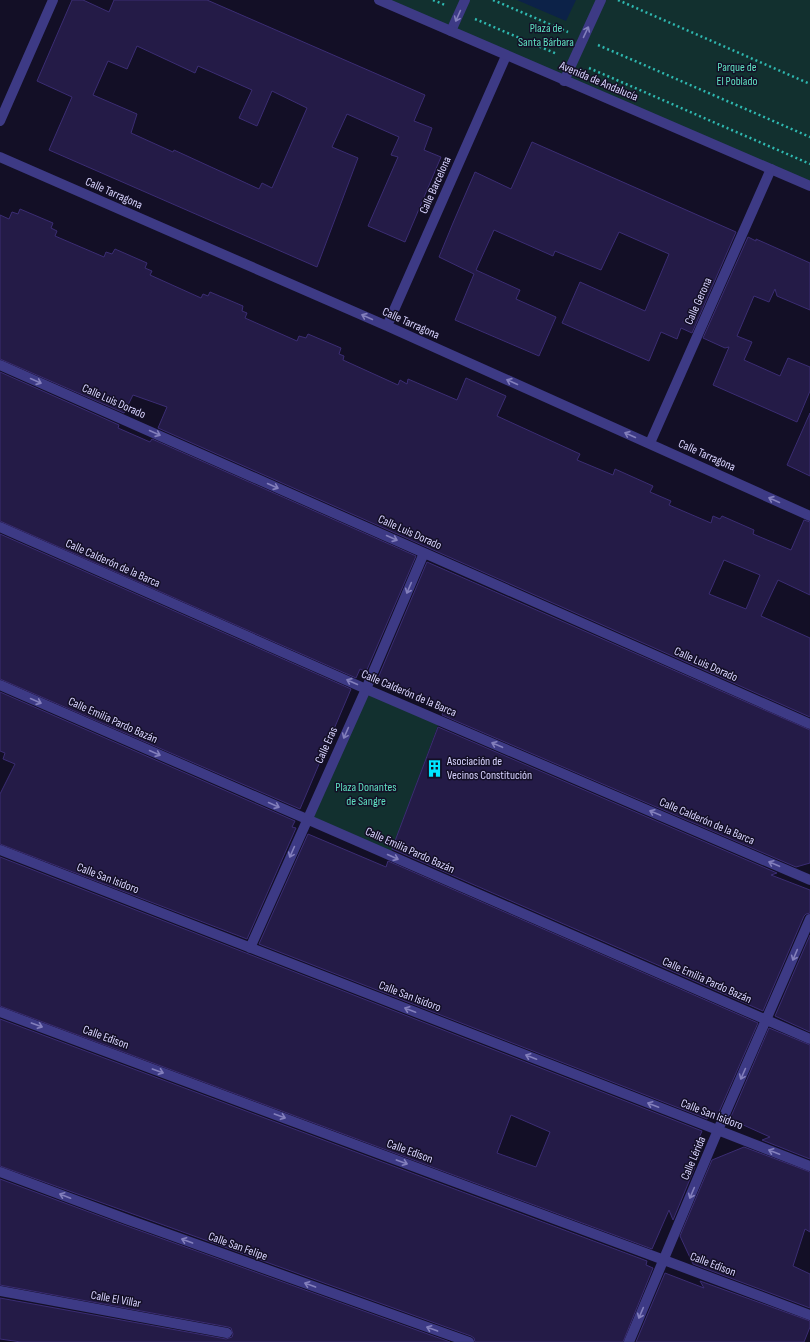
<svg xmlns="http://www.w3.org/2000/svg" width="810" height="1342" font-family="'Sofia Sans Condensed',sans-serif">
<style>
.green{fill:#12302f}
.water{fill:#0c2248}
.building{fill:#241b47;stroke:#3b2d73;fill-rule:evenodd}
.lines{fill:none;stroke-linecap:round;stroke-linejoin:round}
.path{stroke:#2fb8b0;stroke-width:2.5;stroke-dasharray:2 3;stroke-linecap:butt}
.minor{stroke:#3d3a85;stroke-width:10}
.tertiary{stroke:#3d3a85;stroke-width:10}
.oneway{stroke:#837fbc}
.labels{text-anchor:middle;stroke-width:3;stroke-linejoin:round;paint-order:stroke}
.park-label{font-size:12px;fill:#5fe0c0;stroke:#130f26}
.street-label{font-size:12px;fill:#d9d4ff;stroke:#130f26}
.poi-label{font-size:12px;fill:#d9d4ff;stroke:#130f26;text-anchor:start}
</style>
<rect width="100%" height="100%" fill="#130f26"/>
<path class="green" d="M379 0H810V186Z
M366 689 440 720 390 856 307 819Z"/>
<path class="water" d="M517 0H576L566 21Z"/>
<path class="building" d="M72 0H83L109 12 114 0H207L425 95 414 121 432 128 424 150 441 157 405 242 368 226 398 157 391 155 399 137 347 114 332 147 358 158 317 267 49 150 72 97 37 81ZM137 46 195 73 198 66 252 90 239 118 257 126 272 91 307 108 272 188 262 183 259 189 174 150 173 152 131 133 137 114 93 95 108 61 127 69Z
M532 142 736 232 692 333 681 328 677 339 661 332 649 361 562 323 580 282 645 311 669 254 619 232 601 270 555 251 553 256 494 230 476 270 520 290 516 299 556 317 539 356 455 320 474 274 439 257 453 223 475 172 511 189Z
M20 209 53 223 51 228 57 231 55 236 104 257 106 252 112 254 115 249 147 263 145 268 152 271 150 275 201 298 203 294 208 296 210 292 243 306 242 311 247 313 245 318 297 341 299 336 306 338 308 334 341 348 339 354 344 356 343 360 398 385 400 380 407 384 408 379 457 400 466 378 506 396 497 416 580 454 577 460 613 475 615 469 653 486 650 492 671 501 669 505 711 523 713 516 720 519 722 516 754 530 753 534 791 550 804 520 810 522V595L778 580 761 616 810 638V717L158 428 167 407 133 395 124 413 0 359V215L9 219 12 212 18 214ZM724 560 760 575 746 609 709 594Z
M748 237 756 241V239L810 263V310L777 296 775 289 769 302 754 296 737 336 752 342 744 360 780 376 788 358 810 367V391L797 422 713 385 729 347 725 348 703 338Z
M0 372 119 425 118 428 150 442 152 439 416 556 366 672 360 669 356 678 0 521Z
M810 413V476L787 465Z
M0 534 351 689 300 809 0 679Z
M427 562 810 730V863L796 867 442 715 445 707 378 678Z
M0 692 295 821 292 827 296 828 247 939 0 844V794L15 764 3 759 5 753 0 751Z
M438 727 777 873 771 875 810 890V913L806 914 804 916 763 1011 392 849Z
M308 834 386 867 388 861 758 1023 718 1114 711 1111 707 1119 259 944Z
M0 857 702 1131 685 1171 695 1167 673 1220 669 1210 652 1249 0 1006ZM511 1115 550 1132 536 1167 497 1153Z
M810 935V1032L775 1016Z
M0 1019 647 1261 646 1265 653 1268 623 1342H475L474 1338 471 1336 0 1166Z
M769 1028 810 1045V1159L762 1140 770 1137 730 1119Z
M744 1147 810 1172V1232L805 1229 793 1266 810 1274V1308L693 1264 680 1236 712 1160Z
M0 1179 124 1225 450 1342H21L0 1339V1298L226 1339 232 1337 233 1334 231 1328 228 1327 0 1285Z
M665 1273 704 1288 700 1281 810 1321V1327L804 1342H636Z"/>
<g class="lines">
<path class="path" d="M433 0 445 5
M493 0 568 32
M618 0 810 84
M475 19 557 54
M598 45 810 137
M589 68 810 164"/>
<path class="minor" d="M451 31 465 0
M564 81 601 0
M0 121 53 0
M0 157 387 326 810 516
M387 326 506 56
M0 365 810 724
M650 443 771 169
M0 527 366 689 810 880
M0 685 810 1039
M0 850 810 1166
M250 948 366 689 424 553
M0 1012 664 1260 810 1315
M0 1172 126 1219 469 1342
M0 1291 227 1333
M629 1342 718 1130 810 919"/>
<path class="tertiary" d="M379 0 810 186"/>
</g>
<defs><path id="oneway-shaft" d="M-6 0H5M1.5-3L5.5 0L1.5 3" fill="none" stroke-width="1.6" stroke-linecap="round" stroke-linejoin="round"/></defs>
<g class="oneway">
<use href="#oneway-shaft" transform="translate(458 16) rotate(114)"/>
<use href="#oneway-shaft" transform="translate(586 32) rotate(-65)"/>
<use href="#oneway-shaft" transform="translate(367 317) rotate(-156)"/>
<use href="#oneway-shaft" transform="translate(36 381) rotate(24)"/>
<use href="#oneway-shaft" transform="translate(512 382) rotate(-156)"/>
<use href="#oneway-shaft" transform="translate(155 433) rotate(24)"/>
<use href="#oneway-shaft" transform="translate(630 435) rotate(-156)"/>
<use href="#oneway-shaft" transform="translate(273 486) rotate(24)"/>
<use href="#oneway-shaft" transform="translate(774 500) rotate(-156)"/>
<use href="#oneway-shaft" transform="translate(392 538) rotate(24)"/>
<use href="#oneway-shaft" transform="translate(409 588) rotate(113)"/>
<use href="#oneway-shaft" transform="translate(352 682) rotate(-156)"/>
<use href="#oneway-shaft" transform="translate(36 701) rotate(24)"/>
<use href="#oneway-shaft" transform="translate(346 733) rotate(114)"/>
<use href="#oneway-shaft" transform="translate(497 745) rotate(-157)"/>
<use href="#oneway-shaft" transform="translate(155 753) rotate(24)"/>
<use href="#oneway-shaft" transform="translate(274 805) rotate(24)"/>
<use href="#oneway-shaft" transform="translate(655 813) rotate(-157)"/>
<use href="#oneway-shaft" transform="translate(292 852) rotate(114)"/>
<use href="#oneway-shaft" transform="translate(393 857) rotate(24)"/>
<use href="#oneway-shaft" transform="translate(774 864) rotate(-157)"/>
<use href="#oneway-shaft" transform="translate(795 955) rotate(113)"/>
<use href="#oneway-shaft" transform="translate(410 1010) rotate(-159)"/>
<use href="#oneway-shaft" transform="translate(37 1025) rotate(20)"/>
<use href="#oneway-shaft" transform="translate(531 1057) rotate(-159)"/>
<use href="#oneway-shaft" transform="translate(158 1071) rotate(20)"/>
<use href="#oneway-shaft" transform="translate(743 1074) rotate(114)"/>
<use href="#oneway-shaft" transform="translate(653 1105) rotate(-159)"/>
<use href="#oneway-shaft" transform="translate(280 1116) rotate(20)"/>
<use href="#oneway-shaft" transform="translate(774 1152) rotate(-159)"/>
<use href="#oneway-shaft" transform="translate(402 1162) rotate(20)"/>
<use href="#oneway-shaft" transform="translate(692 1193) rotate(113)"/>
<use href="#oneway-shaft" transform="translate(65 1196) rotate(-159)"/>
<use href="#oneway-shaft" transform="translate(187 1241) rotate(-160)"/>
<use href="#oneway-shaft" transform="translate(310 1285) rotate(-160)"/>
<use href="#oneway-shaft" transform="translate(641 1313) rotate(113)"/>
<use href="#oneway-shaft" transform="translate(432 1329) rotate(-160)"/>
</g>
<defs>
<symbol id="building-bare" viewBox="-9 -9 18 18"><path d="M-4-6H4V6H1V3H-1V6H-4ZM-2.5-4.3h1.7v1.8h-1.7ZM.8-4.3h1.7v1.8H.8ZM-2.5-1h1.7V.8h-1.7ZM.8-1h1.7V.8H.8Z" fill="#00e5ff" stroke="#130f26" stroke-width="2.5" paint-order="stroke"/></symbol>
</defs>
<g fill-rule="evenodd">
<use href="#building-bare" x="422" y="756" width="25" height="25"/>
</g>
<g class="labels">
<g class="park-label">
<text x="546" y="32">Plaza de<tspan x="546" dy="14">Santa Bárbara</tspan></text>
<text x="737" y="71">Parque de<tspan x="737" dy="14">El Poblado</tspan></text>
<text x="366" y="791">Plaza Donantes<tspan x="366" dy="14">de Sangre</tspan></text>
</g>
<g class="street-label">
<text transform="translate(599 81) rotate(23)" y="4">Avenida de Andalucía</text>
<text transform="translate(435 185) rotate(-66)" y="4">Calle Barcelona</text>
<text transform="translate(114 193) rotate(24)" y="4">Calle Tarragona</text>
<text transform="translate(698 301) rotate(-66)" y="4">Calle Gerona</text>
<text transform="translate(411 323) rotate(24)" y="4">Calle Tarragona</text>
<text transform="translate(114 401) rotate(24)" y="4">Calle Luis Dorado</text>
<text transform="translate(707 455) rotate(24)" y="4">Calle Tarragona</text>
<text transform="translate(410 532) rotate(24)" y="4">Calle Luis Dorado</text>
<text transform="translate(113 563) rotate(24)" y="4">Calle Calderón de la Barca</text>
<text transform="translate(706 664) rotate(24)" y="4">Calle Luis Dorado</text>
<text transform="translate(409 693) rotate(23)" y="4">Calle Calderón de la Barca</text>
<text transform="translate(113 720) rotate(24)" y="4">Calle Emilia Pardo Bazán</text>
<text transform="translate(326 745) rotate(-66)" y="4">Calle Eras</text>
<text transform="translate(707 821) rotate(23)" y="4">Calle Calderón de la Barca</text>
<text transform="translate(410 850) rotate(24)" y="4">Calle Emilia Pardo Bazán</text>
<text transform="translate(108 878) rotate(21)" y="4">Calle San Isidoro</text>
<text transform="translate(707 980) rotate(24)" y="4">Calle Emilia Pardo Bazán</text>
<text transform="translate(410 996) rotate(21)" y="4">Calle San Isidoro</text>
<text transform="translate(106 1037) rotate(20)" y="4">Calle Edison</text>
<text transform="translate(712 1114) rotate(21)" y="4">Calle San Isidoro</text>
<text transform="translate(410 1151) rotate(20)" y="4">Calle Edison</text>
<text transform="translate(693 1158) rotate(-67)" y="4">Calle Lérida</text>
<text transform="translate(238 1246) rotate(20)" y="4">Calle San Felipe</text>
<text transform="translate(713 1264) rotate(21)" y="4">Calle Edison</text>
<text transform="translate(116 1299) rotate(10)" y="4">Calle El Villar</text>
</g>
<g class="poi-label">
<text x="447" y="765">Asociación de<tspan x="447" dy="14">Vecinos Constitución</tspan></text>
</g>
</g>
</svg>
